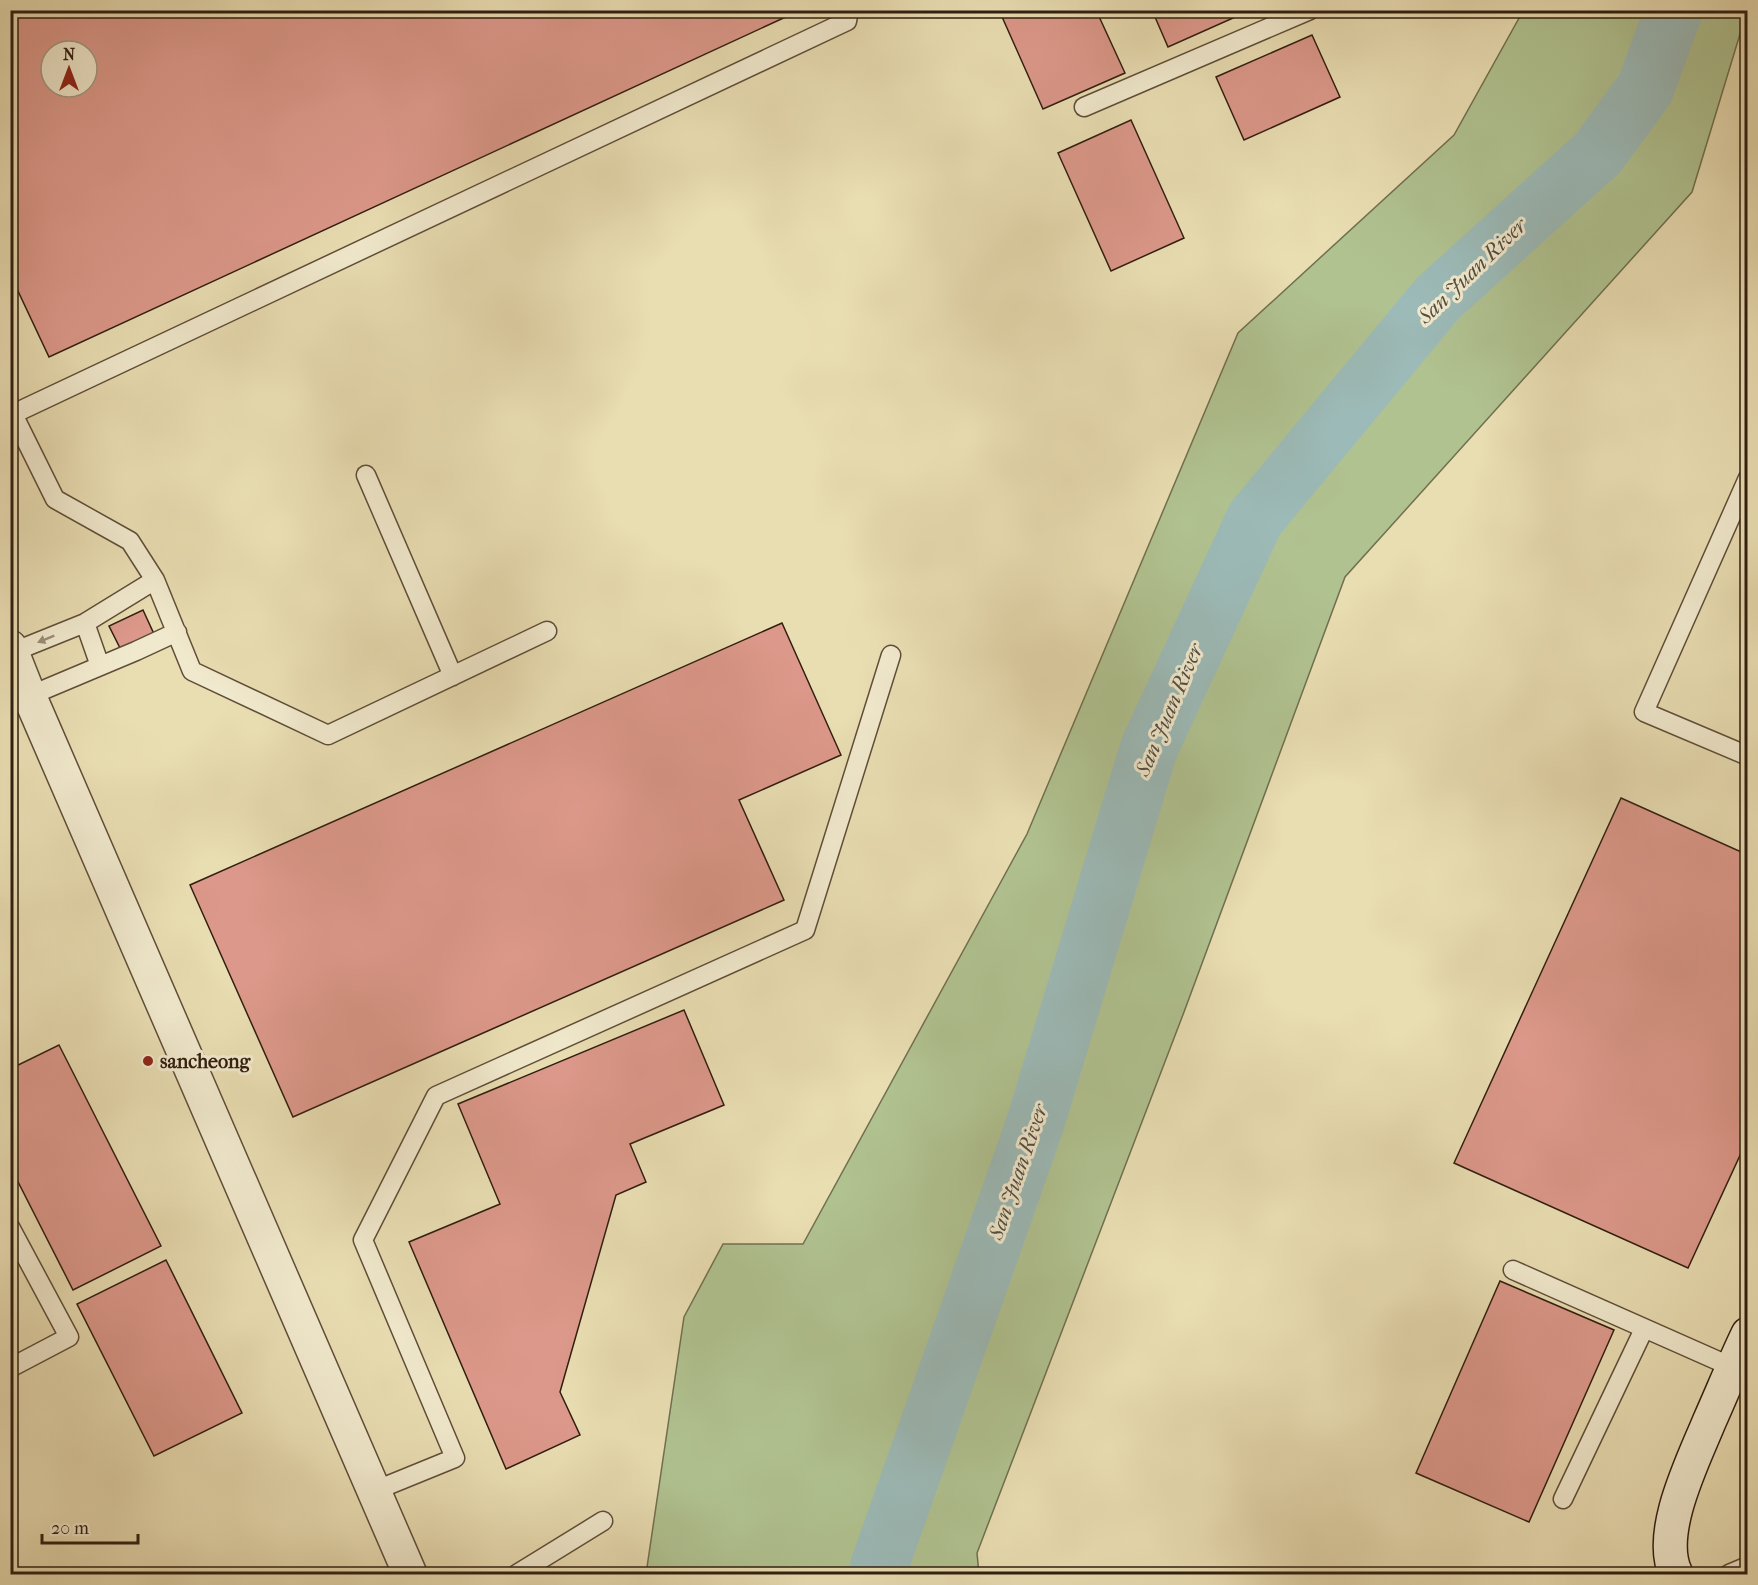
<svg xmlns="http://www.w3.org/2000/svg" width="1758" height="1585" font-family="'IM FELL French Canon',serif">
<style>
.green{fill:#b0c290;stroke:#707050;stroke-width:1.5}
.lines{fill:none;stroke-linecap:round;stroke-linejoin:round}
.river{stroke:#9cbab7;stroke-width:58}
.building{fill:#dc988a;stroke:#311e10;stroke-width:1.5;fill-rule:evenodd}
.lane-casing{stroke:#5f4e38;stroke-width:21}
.street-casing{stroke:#5f4e38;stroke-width:36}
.secondary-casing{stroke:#311e10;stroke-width:36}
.lane{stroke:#f1e9cd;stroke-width:18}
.street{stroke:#f1e9cd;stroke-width:33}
.secondary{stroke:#f1e9cd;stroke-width:33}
.oneway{fill:#9b8e78}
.poi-dot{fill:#8f2418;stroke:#f1e9cd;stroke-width:2}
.labels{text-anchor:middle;stroke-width:6;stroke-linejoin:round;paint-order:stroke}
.poi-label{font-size:20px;font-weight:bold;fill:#311e10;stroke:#f1e9cd;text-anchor:start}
.water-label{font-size:21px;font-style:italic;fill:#514d42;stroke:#f1e9cd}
</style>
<rect width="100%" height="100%" fill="#e9ddb2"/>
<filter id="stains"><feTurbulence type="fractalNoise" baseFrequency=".00333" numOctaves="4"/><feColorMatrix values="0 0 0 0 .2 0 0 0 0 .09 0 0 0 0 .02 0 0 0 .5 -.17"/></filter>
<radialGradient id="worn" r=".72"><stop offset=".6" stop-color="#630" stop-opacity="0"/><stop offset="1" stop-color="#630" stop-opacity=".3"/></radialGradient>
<path class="green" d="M1523 11H1747L1692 192 1345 577 1184 1012 977 1553 979 1574H646L684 1317 723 1244H803L1027 834 1238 333 1454 135Z"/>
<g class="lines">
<path class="river" d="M879 1574V1567L1035 1124 1149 748 1255 519 1437 299 1598 153 1645 89 1674 10"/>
</g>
<path class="building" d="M10 10H788L790 15 49 357 10 274ZM51 51H87V87H51Z
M999 10H1096L1125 73 1043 109Z
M1152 10H1251L1168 47Z
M1312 35 1340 97 1244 140 1216 77Z
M1131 120 1184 238 1111 271 1058 153Z
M143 610 154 634 121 650 109 626Z
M782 623 841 755 739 800 784 900 293 1117 190 885Z
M1621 798 1748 855V1138L1688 1268 1454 1163Z
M684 1010 724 1105 630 1144 646 1182 616 1195 560 1392 580 1435 506 1469 409 1242 500 1204 458 1104Z
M59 1045 161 1246 73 1290 10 1166V1069Z
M166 1260 242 1413 154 1456 77 1304Z
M1500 1281 1614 1330 1529 1522 1416 1473Z"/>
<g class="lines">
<defs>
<path id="lane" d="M1084 107 1310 10
M10 408 55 499 130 541 155 580 192 671 328 735 547 631
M13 414 847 21 849 10
M366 475 453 676
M1748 478 1644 712 1748 756
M85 623 100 666
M13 652 85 623 155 580
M10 704 136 651 177 632
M10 1227 69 1337 10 1368
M1513 1270 1732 1367
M374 1491 455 1458 363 1240 436 1096 805 930 891 655
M1563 1499 1644 1329
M517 1574 603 1521
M1729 1574 1748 1566"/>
<path id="street" d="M10 647 29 695 410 1574"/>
<path id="secondary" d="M1676 1574C1656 1534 1693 1461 1709 1422 1722 1393 1734 1363 1748 1334"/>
</defs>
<use href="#lane" class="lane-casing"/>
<use href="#street" class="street-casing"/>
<use href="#secondary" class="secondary-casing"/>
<use href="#lane" class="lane"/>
<use href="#street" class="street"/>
<use href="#secondary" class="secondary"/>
</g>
<defs><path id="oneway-solid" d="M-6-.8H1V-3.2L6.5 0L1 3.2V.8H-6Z" transform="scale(1.5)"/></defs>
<use class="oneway" href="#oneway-solid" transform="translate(46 639) rotate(158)"/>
<circle class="poi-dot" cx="148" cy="1061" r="6"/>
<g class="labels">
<g class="poi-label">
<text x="160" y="1068">sancheong</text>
</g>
<g class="water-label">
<text transform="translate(1472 271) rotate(-44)" y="7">San Juan River</text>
<text transform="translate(1169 710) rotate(-67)" y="7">San Juan River</text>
<text transform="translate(1018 1172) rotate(-71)" y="7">San Juan River</text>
</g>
</g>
<rect width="1758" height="1585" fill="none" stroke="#e9ddb2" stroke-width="36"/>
<rect x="12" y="12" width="1734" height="1561" fill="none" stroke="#311e10" stroke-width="3"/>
<rect x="18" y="18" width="1722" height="1549" fill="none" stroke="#311e10" stroke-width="1.5"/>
<g transform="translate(69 69)"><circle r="28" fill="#f1e9cd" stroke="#a49881" stroke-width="1.5"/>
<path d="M0-4.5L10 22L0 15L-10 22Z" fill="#8f2418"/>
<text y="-9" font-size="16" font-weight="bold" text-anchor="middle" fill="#311e10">N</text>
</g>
<path d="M42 1534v9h96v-9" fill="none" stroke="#311e10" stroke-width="3"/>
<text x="51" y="1534" font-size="18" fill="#311e10" stroke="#f1e9cd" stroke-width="4.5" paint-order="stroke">20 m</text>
<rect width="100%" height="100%" filter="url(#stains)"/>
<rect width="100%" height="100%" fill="url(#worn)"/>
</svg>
